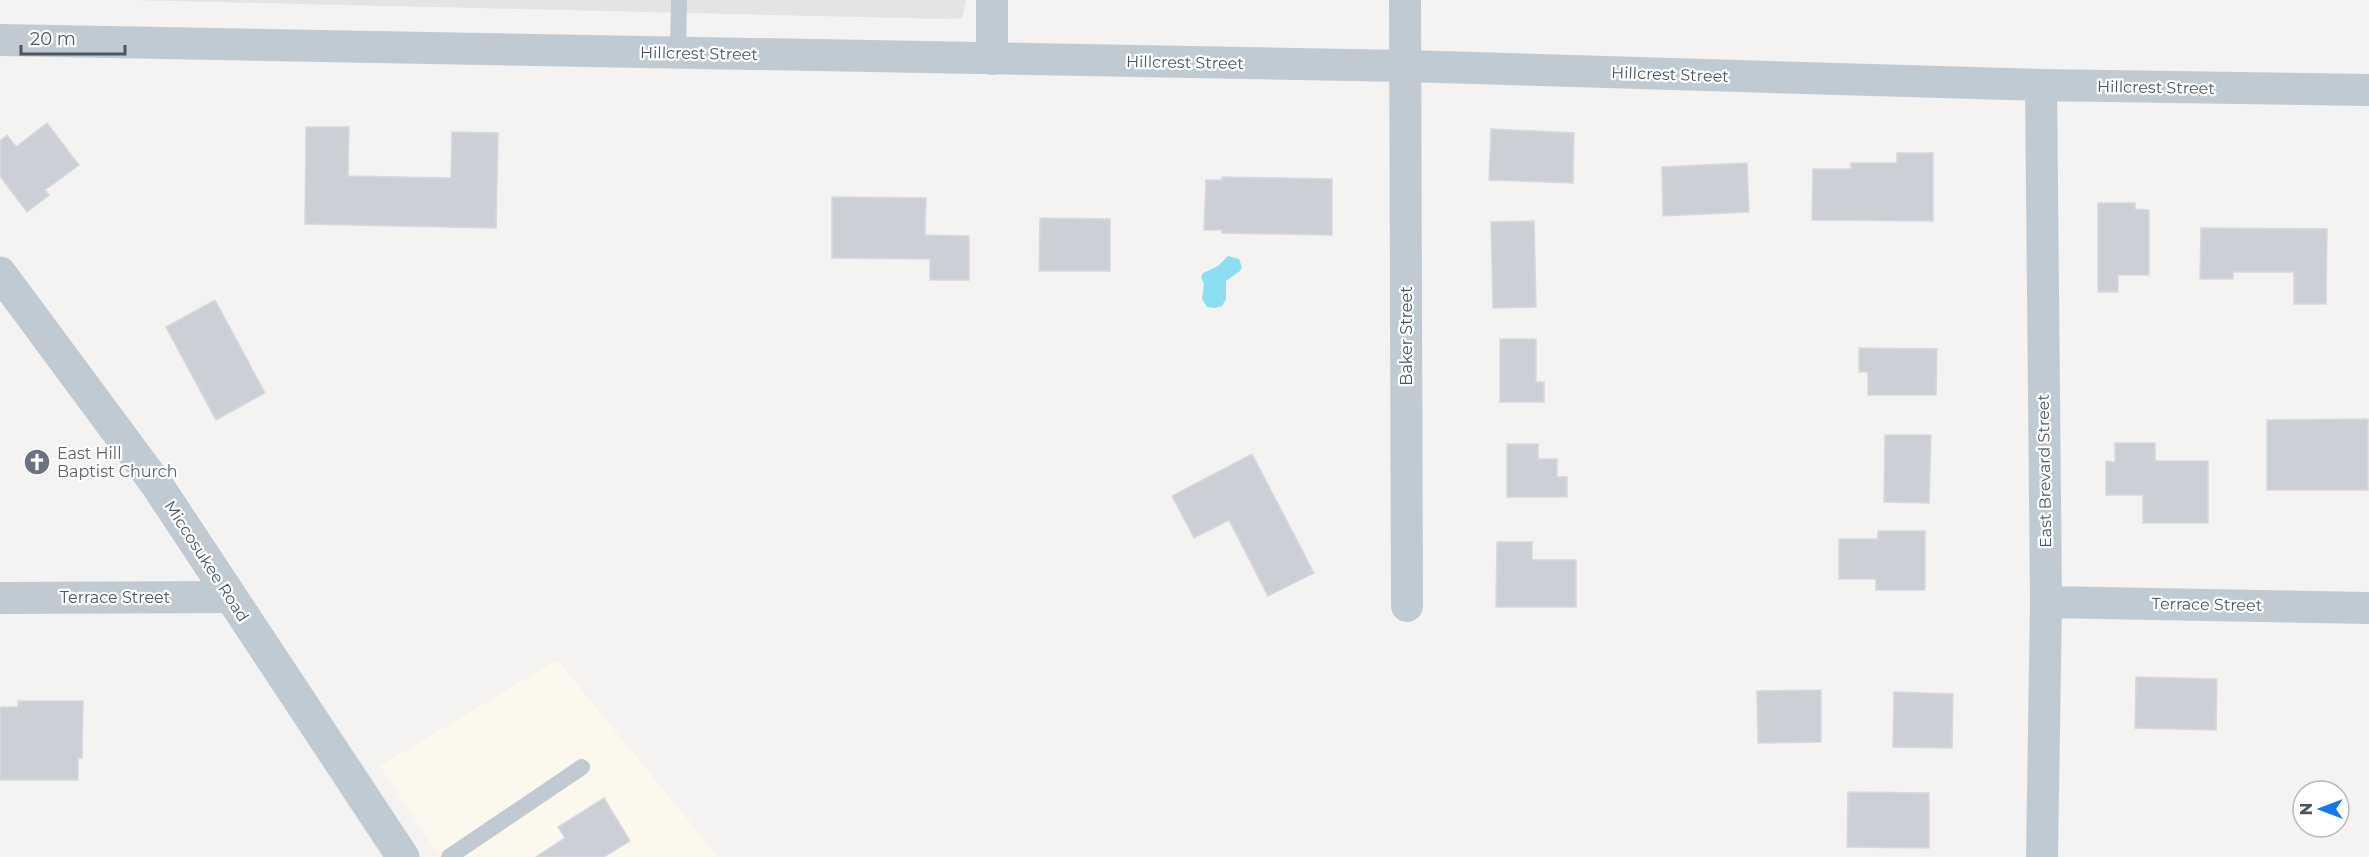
<svg xmlns="http://www.w3.org/2000/svg" width="2369" height="857" font-family="Montserrat,sans-serif">
<style>
.commercial{fill:#fdf8ee}
.education{fill:#e6e3e4}
.water{fill:#8cdff1}
.building{fill:#cccfd5;stroke:#d6d9de;stroke-width:1.5}
.lines{fill:none;stroke-linecap:round;stroke-linejoin:round}
.service{stroke:#c0cad2;stroke-width:16}
.minor{stroke:#c0cad2;stroke-width:32}
.tertiary{stroke:#c0cad2;stroke-width:33}
.labels{text-anchor:middle;stroke-width:4.5;stroke-linejoin:round;paint-order:stroke}
.street-label{font-size:16px;fill:#495661;stroke:#fff}
.worship-label{font-size:16px;fill:#5b616d;stroke:#fff;text-anchor:start}
</style>
<rect width="100%" height="100%" fill="#f5f2f2"/>
<path class="commercial" d="M557 660 718 857H440L380 766Z"/>
<path class="education" d="M130 0H966L962 18 946 19Z"/>
<path class="water" d="M1228 256 1239 259 1242 267 1240 271 1226 281V299L1222 306 1215 308 1207 307 1202 299 1204 284 1201 277 1203 273 1218 266Z"/>
<path class="building" d="M47 123 79 165 45 190 49 195 27 212 0 176V141L7 135 16 147Z
M306 127H349L348 176 451 178 452 132 498 133 496 228 305 224Z
M1491 129 1574 133 1573 183 1489 180Z
M1897 153H1933V221L1812 220 1813 169H1851V163H1897Z
M1747 163 1749 212 1663 216 1662 167Z
M1222 177 1332 179V235L1222 233V230H1204L1206 180H1222Z
M832 197 926 198 925 235 969 236V280H930V259L832 258Z
M2098 203H2135V209L2149 210V275H2118V292H2098Z
M1040 218 1110 219V271H1039Z
M1534 221 1536 307 1493 308 1491 222Z
M2201 228 2327 229 2326 304H2294V272H2233V279H2200Z
M215 300 265 393 216 420 166 327Z
M1500 339H1536V382H1544V402H1500Z
M1859 348 1937 349 1936 395H1868V372H1859Z
M2368 419V490H2267V420Z
M1885 435H1931L1929 503 1884 502Z
M2115 443H2155V461H2208V523H2143V495H2106V461L2115 462Z
M1507 444H1538V459H1557V477H1567V497H1507Z
M1252 454 1314 573 1268 596 1229 520 1194 538 1172 496Z
M1878 531H1925V590H1876V579H1839V539H1878Z
M1497 542H1532V560H1576V607H1496Z
M2136 677 2217 679 2216 730 2135 728Z
M1821 690V742L1758 743 1757 691Z
M1894 692 1953 694 1952 748 1893 747Z
M18 701H83L82 758H78V780H0V707H18Z
M1848 792 1929 793V848L1847 847Z
M604 798 630 841 604 857H536L565 838 558 827Z"/>
<g class="lines">
<path class="service" d="M678 53 679 0
M449 857 582 767"/>
<path class="minor" d="M992 0V59
M1405 0 1407 606
M0 40 1405 66 2041 85 2369 90
M2041 85 2046 602 2042 857
M0 598 230 597
M2046 602 2369 608"/>
<path class="tertiary" d="M0 273 157 485 403 857"/>
</g>
<defs>
<symbol id="church-disc" viewBox="-11 -11 22 22"><circle r="9.5" fill="#6b7280" stroke="#fff"/><path d="M-1.2-6h2.4v3.5h3.3v2.4h-3.3V6h-2.4V-.1h-3.3v-2.4h3.3Z" fill="#fff"/></symbol>
</defs>
<g fill-rule="evenodd">
<use href="#church-disc" x="22" y="447" width="30" height="30"/>
</g>
<g class="labels">
<g class="street-label">
<text transform="translate(699 53) rotate(1)" y="6">Hillcrest Street</text>
<text transform="translate(1185 62) rotate(1)" y="6">Hillcrest Street</text>
<text transform="translate(1670 74) rotate(2)" y="6">Hillcrest Street</text>
<text transform="translate(2156 87) rotate(1)" y="6">Hillcrest Street</text>
<text transform="translate(1406 336) rotate(-90)" y="6">Baker Street</text>
<text transform="translate(2044 471) rotate(-91)" y="6">East Brevard Street</text>
<text transform="translate(207 561) rotate(57)" y="6">Miccosukee Road</text>
<text x="115" y="603">Terrace Street</text>
<text transform="translate(2207 604) rotate(1)" y="6">Terrace Street</text>
</g>
<g class="worship-label">
<text x="57" y="459">East Hill<tspan x="57" dy="18">Baptist Church</tspan></text>
</g>
</g>
<g transform="translate(2321 809) rotate(270)"><circle r="28" fill="#ffffff" stroke="#b6bbc0" stroke-width="1.5"/>
<path d="M0-4.5L10 22L0 15L-10 22Z" fill="#1278ef"/>
<text y="-9" font-size="16" font-weight="bold" text-anchor="middle" fill="#495661">N</text>
</g>
<path d="M21 45v9h104v-9" fill="none" stroke="#495661" stroke-width="3"/>
<text x="30" y="45" font-size="18" fill="#495661" stroke="#ffffff" stroke-width="4.5" paint-order="stroke">20 m</text>
</svg>
